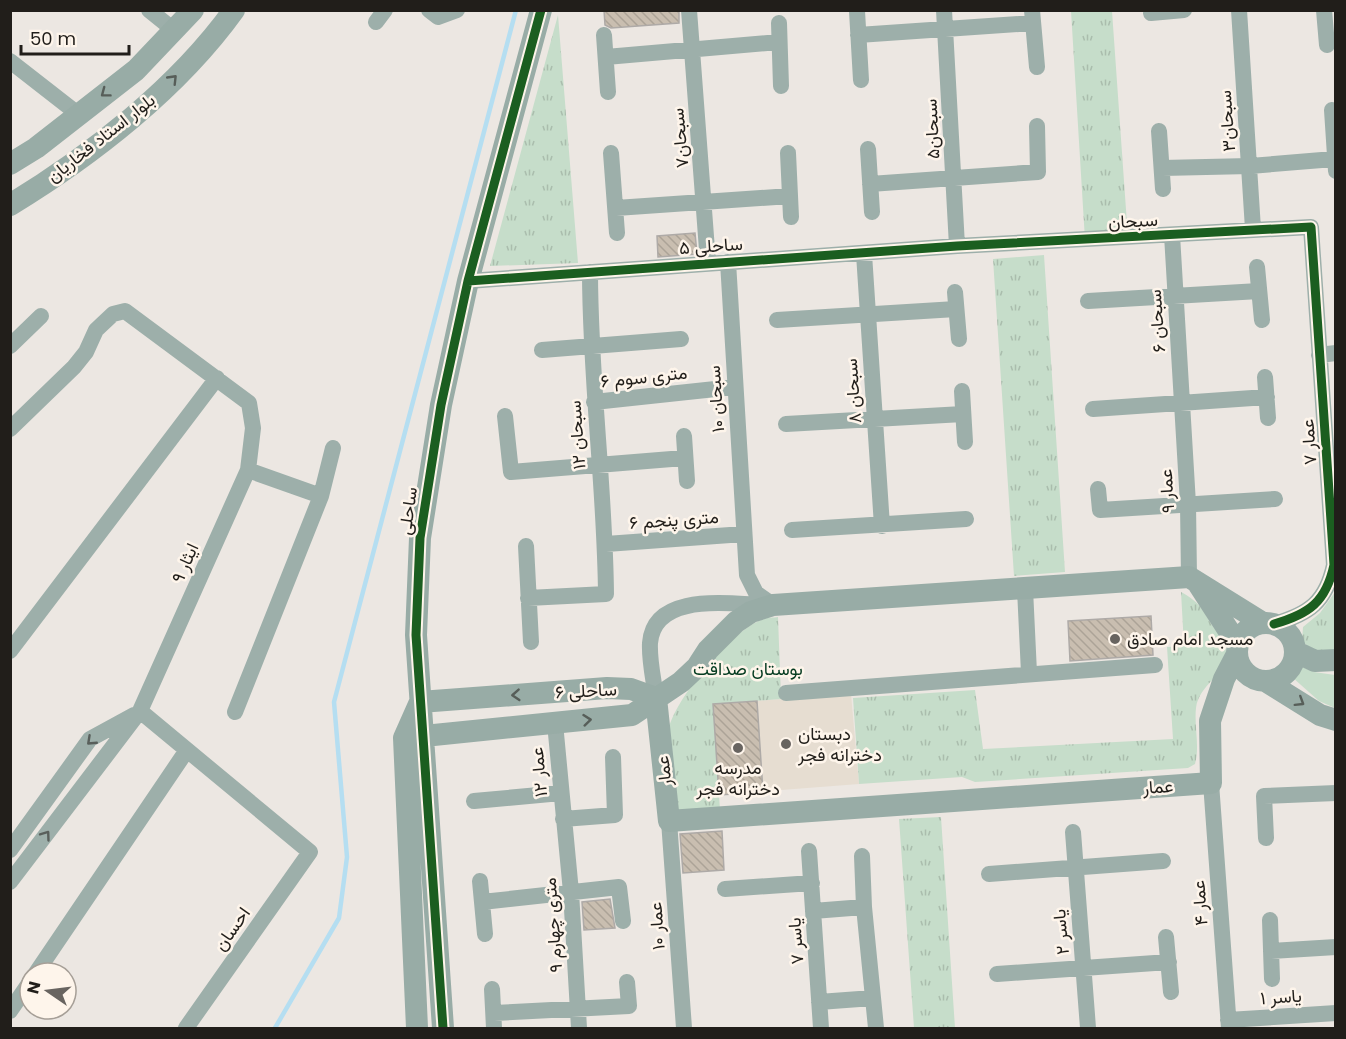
<svg xmlns="http://www.w3.org/2000/svg" width="1346" height="1039" font-family="Poppins,Vazirmatn,sans-serif">
<style>
.built{fill:#e6ddd1}
.grass{fill:#c6ddca}
.park{fill:url(#park-tufts)}
.lines{fill:none;stroke-linecap:round;stroke-linejoin:round}
.stream{stroke:#b5def1;stroke-width:4.5}
.building{fill:url(#building-back-hatch);stroke:#aeaaa7;stroke-width:1.5}
.street{stroke:#9dafaa;stroke-width:16}
.secondary{stroke:#98aca6;stroke-width:22}
.cycleway-casing{stroke:#fef5eb;stroke-width:13}
.cycleway{stroke:#1b5e20;stroke-width:9}
.oneway{stroke:#575e59}
.oneway2{stroke:#595f5b}
.poi-dot{fill:#686460;stroke:#fef5eb;stroke-width:2}
.labels{text-anchor:middle;stroke-width:5;stroke-linejoin:round;paint-order:stroke}
.street-label{font-size:18px;fill:#211e1a;stroke:#fef5eb}
.poi-label{font-size:18px;fill:#211e1a;stroke:#fef5eb;text-anchor:start}
.park-label{font-size:18px;fill:#043b20;stroke:#fef5eb}
</style>
<defs>
<pattern id="park-tufts" width="24" height="20" patternUnits="userSpaceOnUse" patternTransform="scale(1.5)"><rect width="24" height="20" fill="#c6ddca"/><path d="M3 7l-1-3M5 7V3M7 7l1-3M15 17l-1-3M17 17v-4M19 17l1-3" fill="none" stroke="#aabdad"/></pattern>
<pattern id="building-back-hatch" width="6" height="6" patternUnits="userSpaceOnUse" patternTransform="scale(1.5)"><rect width="6" height="6" fill="#c9beb0"/><path d="M-1 5l2 2M0 0l6 6M5-1l2 2" fill="none" stroke="#aca397"/></pattern>
</defs>
<rect width="100%" height="100%" fill="#ece7e2"/>
<path class="built" d="M851 694 859 784 719 795 713 704Z"/>
<path class="grass" d="M1298 665 1314 672 1335 675V708L1319 701 1292 677 1293 671Z"/>
<path class="park" d="M1071 11H1112L1128 238 1085 240Z
M558 15 578 263 490 266Z
M1044 255 1065 572 1014 576 993 259Z
M1181 592C1199 602 1202 608 1212 625 1216 631 1225 641 1226 648 1230 674 1199 683 1196 708 1194 727 1200 746 1195 764L1188 768 975 782 962 777 859 784 853 698 975 690 983 749 1173 739 1167 647 1184 646Z
M1335 592V655L1311 649 1302 641 1303 627 1320 613Z
M778 617 781 699 713 704 720 810 674 814C672 789 665 761 667 736 670 704 732 628 764 619 768 617 773 618 778 617Z
M941 817 955 1028H914L899 819Z"/>
<g class="lines">
<path class="stream" d="M275 1028 339 918 347 857 334 702 516 10"/>
</g>
<path class="building" d="M604 10H679V23L611 28 605 25Z
M695 233 697 254 658 257 657 236Z
M1151 616 1153 655 1070 661 1068 621Z
M757 701 763 792 719 795 713 704Z
M722 831 724 870 683 873 680 834Z
M610 899 615 928 584 930 582 902Z"/>
<g class="lines">
<path class="street" d="M149 10 175 31
M429 10 438 17 457 10
M689 10 708 263
M944 10 957 246
M1032 10 1037 67
M1239 10 1253 229
M1324 10 1327 45
M857 11 861 80
M1151 13 1184 10
M376 22 385 10
M779 23 781 86
M604 35 608 92
M858 35 1033 23
M606 57 779 42
M10 61 78 114
M1332 110 1336 171
M1159 131 1163 189
M868 149 872 212
M611 153 617 233
M788 153 791 217
M1162 168 1250 166 1334 159
M870 184 1038 172 1037 126
M616 208 790 196
M1172 235 1188 504 1189 577
M864 254 882 526
M728 262 747 575 756 593 773 605
M1257 267 1262 320
M468 281 957 246 1311 227 1334 565C1326 602 1309 614 1274 624
M955 292 959 339
M1088 301 1259 291
M777 320 956 309
M10 346 41 316
M542 350 681 339
M1319 355 1336 353
M1265 377 1268 418
M962 391 965 442
M594 402 734 387
M1093 409 1267 397
M505 416 511 472 684 458
M786 424 963 414
M10 429 74 367 86 352 96 330 113 314 125 311 249 403 253 428 248 470 140 711 10 882
M684 436 687 481
M248 470 321 496
M1098 489 1100 510 1275 499
M792 530 966 519
M606 544 744 534
M526 546 531 642
M1025 589 1029 673
M528 598 606 594C605 487 590 380 590 272
M10 651 217 378
M786 693 1155 665
M656 698C654 681 649 661 650 643 654 592 729 604 764 605
M140 711 310 852 186 1028
M235 712 321 496 333 448
M555 723 571 892 579 1028
M1211 783 1229 1028
M474 801 561 793
M563 819 615 815 613 757
M669 821 684 1028
M1073 832 1088 1028
M1266 838 1264 796 1336 793
M10 850 90 739 134 715
M809 851 821 1028
M862 856 864 907 876 1028
M989 874 1163 861
M480 881 485 934
M725 889 812 883
M482 902 619 887 623 921
M813 911 864 907
M1270 920 1272 979
M1166 937 1171 992
M1271 951 1336 947
M36 973 187 750
M997 974 1169 962
M492 989 494 1028
M819 1002 873 998
M10 1011 30 982
M494 1013 629 1006 627 982
M1228 1020 1336 1013"/>
<path class="secondary" d="M10 164 36 148 136 70 193 10
M10 205C92 155 178 88 234 10
M1199 585 1238 645
M1237 652a29 29 0 1 1 58 0a29 29 0 1 1-58 0Z
M1296 652 1315 661 1336 660
M1267 682 1320 715 1336 720
M656 698 669 821 1211 783 1210 721 1224 679 1237 654
M424 736 632 715 681 682 697 667 708 650 736 622 751 612 773 605 1189 577 1263 623
M417 1028 404 738 420 702 607 688 631 689 656 698
M443 1028 416 635 420 538 441 405 468 281 541 10"/>
<defs>
<path id="cycleway" d="M468 281 957 246 1311 227 1334 565C1326 602 1309 614 1274 624
M443 1028 416 635 420 538 441 405 468 281 541 10"/>
</defs>
<use href="#cycleway" class="cycleway-casing"/>
<use href="#cycleway" class="cycleway"/>
</g>
<defs><path id="oneway-chevron" d="M-2-3.5L2.5 0L-2 3.5" fill="none" stroke-width="1.6" stroke-linecap="round" stroke-linejoin="round" transform="scale(1.5)"/></defs>
<g class="oneway">
<use href="#oneway-chevron" transform="translate(173 79) rotate(-46)"/>
<use href="#oneway-chevron" transform="translate(105 93) rotate(143)"/>
<use href="#oneway-chevron" transform="translate(516 695) rotate(176)"/>
<use href="#oneway-chevron" transform="translate(1300 702) rotate(32)"/>
<use href="#oneway-chevron" transform="translate(587 720) rotate(-6)"/>
</g>
<g class="oneway2">
<use href="#oneway-chevron" transform="translate(91 741) rotate(137)"/>
<use href="#oneway-chevron" transform="translate(46 835) rotate(-54)"/>
</g>
<g class="poi-dot">
<circle cx="1115" cy="639" r="6"/>
<circle cx="786" cy="744" r="6"/>
<circle cx="738" cy="748" r="6"/>
</g>
<g class="labels">
<g class="street-label">
<text transform="translate(1227 121) rotate(-94)" y="6">سبحان۳</text>
<text transform="translate(932 129) rotate(-93)" y="6">سبحان۵</text>
<text transform="translate(101 138) rotate(-38)" y="6">بلوار استاد فخاریان</text>
<text transform="translate(680 138) rotate(-95)" y="6">سبحان۷</text>
<text transform="translate(1133 221) rotate(-3)" y="6">سبحان</text>
<text transform="translate(711 246) rotate(-4)" y="6">ساحلی ۵</text>
<text transform="translate(1157 321) rotate(-94)" y="6">سبحان ۶</text>
<text transform="translate(644 377) rotate(-6)" y="6">۶ متری سوم</text>
<text transform="translate(853 391) rotate(-94)" y="6">سبحان ۸</text>
<text transform="translate(716 399) rotate(-94)" y="6">سبحان ۱۰</text>
<text transform="translate(577 435) rotate(-94)" y="6">سبحان ۱۲</text>
<text transform="translate(1309 442) rotate(-94)" y="6">عمار ۷</text>
<text transform="translate(1167 491) rotate(-93)" y="6">عمار ۹</text>
<text transform="translate(408 511) rotate(-82)" y="6">ساحلی</text>
<text transform="translate(674 520) rotate(-4)" y="6">۶ متری پنجم</text>
<text transform="translate(185 563) rotate(-66)" y="6">ایثار ۹</text>
<text transform="translate(586 691) rotate(-3)" y="6">ساحلی ۶</text>
<text transform="translate(664 771) rotate(-96)" y="6">عمار</text>
<text transform="translate(539 772) rotate(-95)" y="6">عمار ۱۲</text>
<text transform="translate(1158 787) rotate(-4)" y="6">عمار</text>
<text transform="translate(1200 903) rotate(-94)" y="6">عمار ۴</text>
<text transform="translate(553 925) rotate(-94)" y="6">۹ متری چهارم</text>
<text transform="translate(657 926) rotate(-94)" y="6">عمار ۱۰</text>
<text transform="translate(232 929) rotate(-55)" y="6">احسان</text>
<text transform="translate(1061 932) rotate(-95)" y="6">یاسر ۲</text>
<text transform="translate(796 941) rotate(-94)" y="6">یاسر ۷</text>
<text transform="translate(1281 997) rotate(-4)" y="6">یاسر ۱</text>
</g>
<g class="poi-label">
<text x="1127" y="645">مسجد امام صادق</text>
<text x="798" y="740">دبستان<tspan x="798" dy="21">دخترانه فجر</tspan></text>
<text x="738" y="774" text-anchor="middle">مدرسه<tspan x="738" dy="21">دخترانه فجر</tspan></text>
</g>
<g class="park-label">
<text x="748" y="675">بوستان صداقت</text>
</g>
</g>
<rect width="1346" height="1039" fill="none" stroke="#211e1a" stroke-width="24"/>
<g transform="translate(48 991) rotate(284)"><circle r="28" fill="#fef5eb" stroke="#a69f97" stroke-width="1.5"/>
<path d="M0-4.5L10 22L0 15L-10 22Z" fill="#686460"/>
<text y="-9" font-size="16" font-weight="bold" text-anchor="middle" fill="#211e1a">N</text>
</g>
<path d="M21 45v9h108v-9" fill="none" stroke="#211e1a" stroke-width="3"/>
<text x="30" y="45" font-size="18" fill="#211e1a" stroke="#fef5eb" stroke-width="4.5" paint-order="stroke">50 m</text>
</svg>
